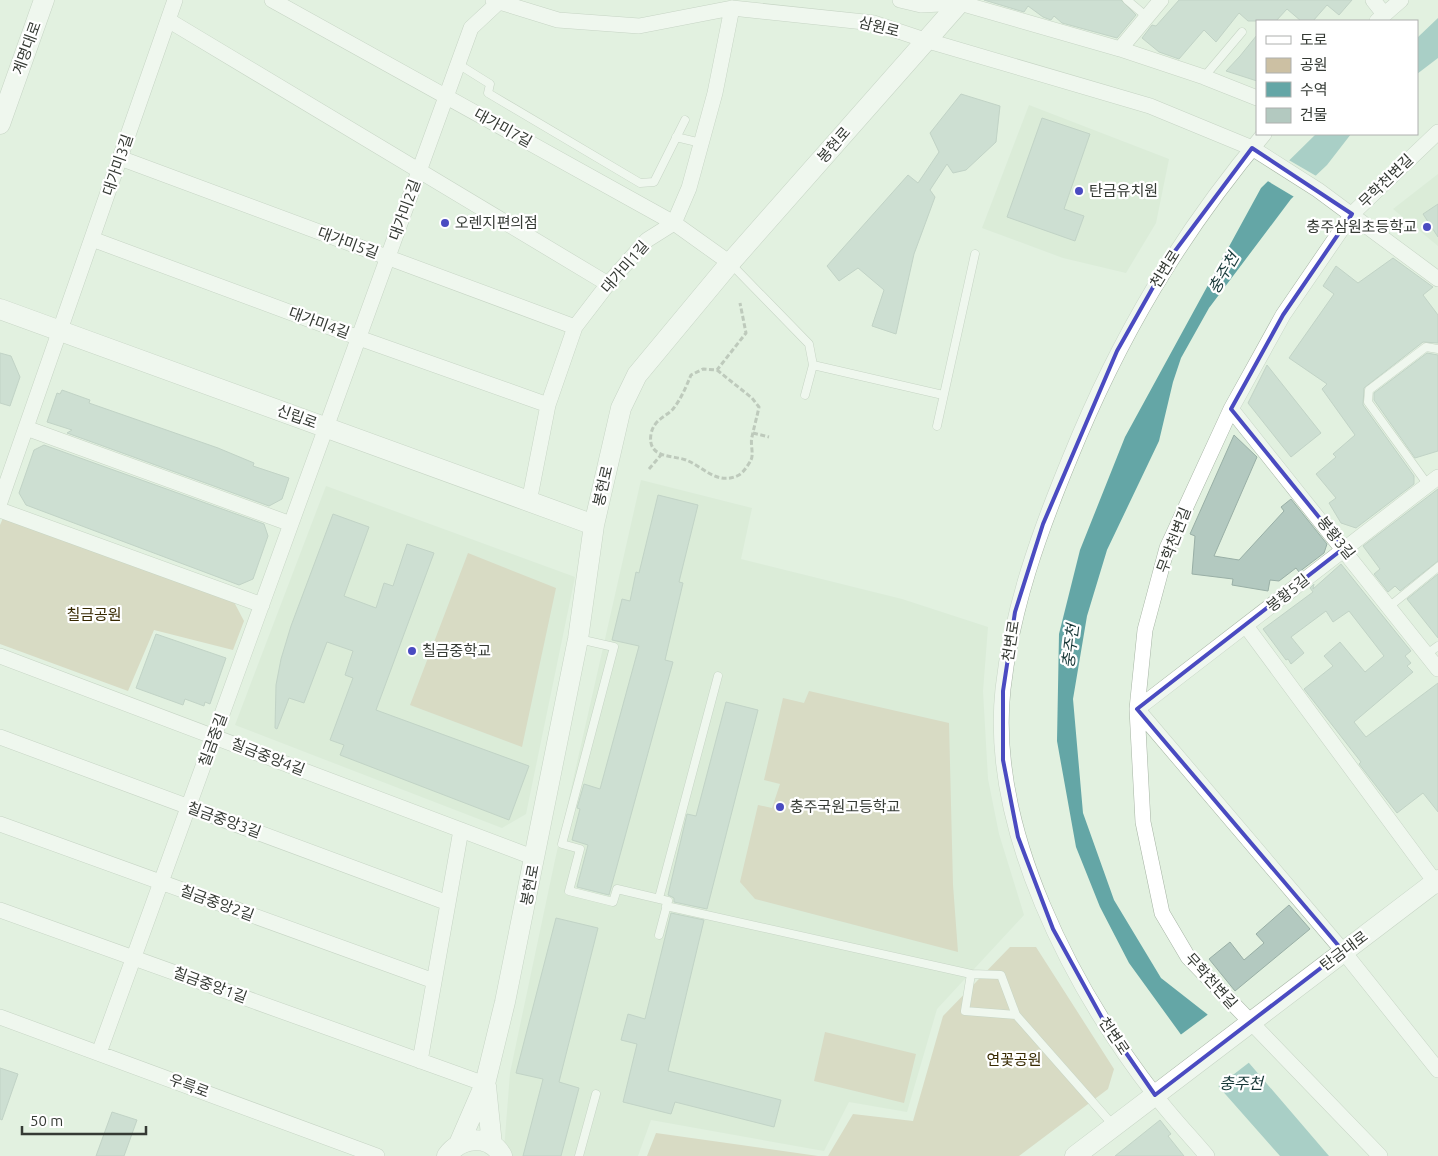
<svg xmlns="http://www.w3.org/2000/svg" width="1438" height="1156" font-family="Ubuntu,'Noto Sans KR',sans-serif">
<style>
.built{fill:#d2e6cf}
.green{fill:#ccc0a3}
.water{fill:#64a6a6}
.pier{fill:#e2f1e0}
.building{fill:#b3c9c0;stroke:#99afa6}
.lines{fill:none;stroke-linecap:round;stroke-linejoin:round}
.lane-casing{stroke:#a6b4a4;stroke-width:9}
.street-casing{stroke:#a6b4a4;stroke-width:16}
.secondary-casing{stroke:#a6b4a4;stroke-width:21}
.path{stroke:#929c90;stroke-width:3;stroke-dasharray:5 2.5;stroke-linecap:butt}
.lane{stroke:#fff;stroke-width:8}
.street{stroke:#fff;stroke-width:15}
.secondary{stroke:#fff;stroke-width:20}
.marked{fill:none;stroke:#4a4bc1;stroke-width:4;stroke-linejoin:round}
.poi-dot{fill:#4a4bc1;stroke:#fff;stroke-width:2}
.labels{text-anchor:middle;stroke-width:4.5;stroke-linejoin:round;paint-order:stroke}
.street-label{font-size:15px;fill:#353a34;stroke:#fff}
.poi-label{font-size:15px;fill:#353a34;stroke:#fff;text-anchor:start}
.park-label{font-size:15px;fill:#372900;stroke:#fff}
.water-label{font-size:16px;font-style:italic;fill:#173838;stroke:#fff}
</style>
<rect width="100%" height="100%" fill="#e2f1e0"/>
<path class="built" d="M1029 105 1169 159 1156 223 1126 273 1063 258 982 228Z
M1438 174V246L1393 209Z
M641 480 752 508 741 559 902 599 988 627 983 691 988 779 999 834 1024 915 937 1009 907 1112 849 1102 824 1151 651 1120 638 1156H506L504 1150 510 1073 555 860Z
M326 486 575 577 526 814 502 828 235 725Z"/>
<path class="green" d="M3 518 234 602 244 621 233 650 154 630 128 691 0 644V525Z
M468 553 556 588 522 747 410 705Z
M809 691 949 723 953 885 958 952 755 899 740 882 758 805 772 808 780 784 764 780 783 698 804 703Z
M1010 947H1036L1114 1069 1108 1089 1019 1156H828L853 1114 913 1121 943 1016Z
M825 1032 916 1054 904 1103 814 1081Z
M656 1133 818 1156H647Z"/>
<path class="water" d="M1438 18V58L1417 74V38Z
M1316 134H1351L1327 165 1291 199 1209 308 1181 358 1173 382 1159 441 1107 550 1087 616 1073 699 1083 813 1114 900 1161 978 1207 1014 1329 1156H1280L1219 1087 1129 963 1100 907 1076 847 1057 741 1059 634 1080 550 1125 437 1261 188Z"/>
<path class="pier" d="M1287 159 1318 177 1296 198 1266 180Z
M1210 1013 1251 1061 1216 1088 1179 1036Z"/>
<path class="building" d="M984 0H1121L1136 15 1117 38 1062 23 1054 16 1051 20 1043 17 1028 6 1024 12Z
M1179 0H1352L1339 15 1327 5 1313 21H1301L1287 9 1276 21H1248L1239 13 1216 42 1204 30 1179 59 1159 52 1142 38 1152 25 1156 26Z
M1257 35V81L1226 71 1240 56Z
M961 94 1000 106 996 142 966 170 953 173 947 164 930 190 935 197 914 254 896 334 872 326 884 290 858 268 839 281 827 266 908 175 918 183 939 152 930 133Z
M1042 118 1090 134 1064 209 1084 216 1075 241 1007 217Z
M1438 204V237L1423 214Z
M1393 258 1433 287 1423 295 1438 315V343L1423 342 1364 388 1363 405 1414 476V484L1356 528 1341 523 1329 503 1336 498 1316 474 1336 457 1333 454 1355 435 1322 389 1327 384 1289 358 1334 294 1323 286 1336 266 1358 283Z
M0 353 11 356 20 377 10 406 0 403Z
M1427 353 1438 355V451L1415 458 1374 400V393Z
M1267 365 1321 433 1291 457 1248 403Z
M62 390 90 400 89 403 218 448 254 463 253 466 289 478 282 499 269 506 67 433 72 430 47 422 57 393 60 394Z
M1234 435 1257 457 1214 556 1239 560 1284 511 1281 507 1291 499 1327 544 1324 553 1299 572 1296 568 1279 581 1270 580 1268 591 1232 585 1233 579 1192 574 1195 536 1190 534Z
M44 445 264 524 268 536 253 579 239 585 26 505 19 493 34 450Z
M1438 489V561L1400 591 1395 586 1388 592 1374 574 1380 569 1363 546Z
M658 495 698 505 679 582 683 583 665 660 673 662 609 895 577 887 588 845 572 840 580 809 577 808 584 784 600 789 639 646 612 640 622 599 630 601 636 572 639 573Z
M333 514 369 527 344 596 376 608 384 583 393 586 407 544 434 553 376 710 529 766 509 820 340 755 344 745 330 740 353 678 345 675 353 651 327 642 304 703 289 698 277 729 275 728 276 685 281 659 291 626Z
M1341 564 1411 651 1405 656 1411 663 1407 666 1413 672 1354 722 1366 737 1438 683V812L1423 793 1397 813 1359 764 1361 762 1304 689 1333 666 1324 656 1340 642 1365 672 1384 656 1349 611 1333 622 1326 611 1291 637 1304 653 1291 664 1288 659 1286 660 1263 629 1313 592 1310 588 1314 584 1313 589Z
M1438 574V638L1407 599Z
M156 634 226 658 210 704 205 702 204 706 185 699 183 705 136 688Z
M726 702 758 710 707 909 674 902V898L668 895 687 814 696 816Z
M1289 905 1310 929 1235 991 1209 959 1230 942 1244 960 1264 943 1256 934Z
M671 913 704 920 668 1071 781 1100 774 1127 675 1102 671 1114 623 1102 637 1044 621 1040 628 1014 645 1019Z
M556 918 598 928 559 1082 579 1088 561 1156H523L543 1079 516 1073Z
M0 1068 18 1074 2 1120 0 1119Z
M112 1112 137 1120 124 1156H96Z
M1160 1120 1171 1134 1168 1136 1184 1156H1115Z"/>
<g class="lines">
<defs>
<path id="lane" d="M1127 0 1147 17
M458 64 490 84 488 93 640 183 654 182 685 120
M1204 77 1242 32
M676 137 701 143
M730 263 809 344 813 365 943 395
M805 395 813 365
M937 426 975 254
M1428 485 1368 402 1369 390 1426 347 1438 349
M1390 606 1438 567
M579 639 614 647 562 844 580 849 569 891 613 902 617 889 668 901 659 935
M1427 654 1438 646
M659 898 718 676
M666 906 971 974 965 1011 1016 1015 1113 1125
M971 974 1001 975 1016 1015
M579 1156 596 1094"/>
<path id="street" d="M272 0 674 223 730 263
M493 0 558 20 639 26 732 8 874 23 925 40 1150 106 1252 148 1318 190 1438 279
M900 0 921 5 960 3 1120 49 1204 77 1257 98
M1373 0 1384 14
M168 20 608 284
M1377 21 1401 0
M1120 49 1161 0
M120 158 575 327
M92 239 359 338 548 405
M1231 409 1438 669
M26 428 291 524
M1438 477 1137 709 1343 951 1438 1070
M0 502 175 0
M529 502 548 405 575 327 608 284 647 240 674 223 689 188 715 93 732 8
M0 510 262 605
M1246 626 1438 886
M0 656 535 858
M0 737 448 903
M0 824 434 981
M0 910 485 1084
M0 1017 377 1156
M99 1053 471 28 501 0
M420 1061 461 830
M1207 1156C1190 1136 1171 1116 1155 1095 1072 988 988 828 1003 689 1012 608 1039 533 1070 458 1119 337 1180 234 1264 134
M1380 1156 1188 957 1162 913 1143 822 1137 709 1145 630 1167 548 1231 409 1283 315 1352 214 1438 132"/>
<path id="secondary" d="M0 124 44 0
M0 309 594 525
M486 1086 492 1145
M459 1144 485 1084 505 1002 578 639 594 525 621 408 637 375 730 263 962 0
M447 1156C460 1137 490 1133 502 1156
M1075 1156 1438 880"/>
</defs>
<use href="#lane" class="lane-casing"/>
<use href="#street" class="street-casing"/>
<use href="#secondary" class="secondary-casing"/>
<path class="path" d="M717 370 752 398 759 407C757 417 754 427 752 437 750 444 754 454 751 460 749 464 743 473 739 475 717 486 704 467 686 460 673 455 647 459 651 434 654 419 666 417 673 409 681 399 686 387 691 375L703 369 717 370 746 333 740 303
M753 433 769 437
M649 469 661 455"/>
<use href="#lane" class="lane"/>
<use href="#street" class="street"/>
<use href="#secondary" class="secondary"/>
</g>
<path d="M0 0H1438V1156H0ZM1252 148 1352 214 1283 315 1231 409 1344 548 1137 709 1343 951 1155 1095 1102 1018 1053 929 1018 837 1003 760V691L1015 612 1043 524 1117 351 1169 259Z" fill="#e2f1e0" fill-opacity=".55" fill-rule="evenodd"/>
<path class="marked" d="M1252 148 1352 214 1283 315 1231 409 1344 548 1137 709 1343 951 1155 1095 1102 1018 1053 929 1018 837 1003 760V691L1015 612 1043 524 1117 351 1169 259Z"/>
<g class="poi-dot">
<circle cx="1079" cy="191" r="5"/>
<circle cx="445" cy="223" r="5"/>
<circle cx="1427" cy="227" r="5"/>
<circle cx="412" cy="651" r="5"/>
<circle cx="780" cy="807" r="5"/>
</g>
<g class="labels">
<g class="street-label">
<text transform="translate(879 27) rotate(14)" y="5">삼원로</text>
<text transform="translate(27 48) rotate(-70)" y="5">계명대로</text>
<text transform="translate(503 128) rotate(29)" y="5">대가미7길</text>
<text transform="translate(834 145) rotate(-49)" y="5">봉현로</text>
<text transform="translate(118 165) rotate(-71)" y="5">대가미3길</text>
<text transform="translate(1386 181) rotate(-44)" y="5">무학천변길</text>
<text transform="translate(405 210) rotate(-70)" y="5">대가미2길</text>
<text transform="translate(348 243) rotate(20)" y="5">대가미5길</text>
<text transform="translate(625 267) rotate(-49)" y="5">대가미1길</text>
<text transform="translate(1165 269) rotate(-58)" y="5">천변로</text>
<text transform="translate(319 323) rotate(20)" y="5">대가미4길</text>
<text transform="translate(297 417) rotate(20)" y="5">신립로</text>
<text transform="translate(603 486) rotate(-77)" y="5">봉현로</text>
<text transform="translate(1336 538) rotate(51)" y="5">봉황3길</text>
<text transform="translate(1174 540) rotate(-69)" y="5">무학천변길</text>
<text transform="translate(1288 593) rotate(-39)" y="5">봉황5길</text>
<text transform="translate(1011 641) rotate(-81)" y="5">천변로</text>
<text transform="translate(213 740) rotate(-70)" y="5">칠금중길</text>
<text transform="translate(268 757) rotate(21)" y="5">칠금중앙4길</text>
<text transform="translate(224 820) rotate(20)" y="5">칠금중앙3길</text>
<text transform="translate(530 885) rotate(-79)" y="5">봉현로</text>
<text transform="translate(217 903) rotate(20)" y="5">칠금중앙2길</text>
<text transform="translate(1344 951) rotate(-37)" y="5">탄금대로</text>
<text transform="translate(1211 981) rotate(48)" y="5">무학천변길</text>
<text transform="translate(210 985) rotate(20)" y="5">칠금중앙1길</text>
<text transform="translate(1114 1036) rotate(56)" y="5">천변로</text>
<text transform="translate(189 1086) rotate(20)" y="5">우륵로</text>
</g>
<g class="poi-label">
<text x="1089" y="196">탄금유치원</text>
<text x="455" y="228">오렌지편의점</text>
<text x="1417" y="232" text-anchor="end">충주삼원초등학교</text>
<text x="422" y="656">칠금중학교</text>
<text x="790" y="812">충주국원고등학교</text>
</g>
<g class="park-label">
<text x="94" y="620">칠금공원</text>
<text x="1014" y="1065">연꽃공원</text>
</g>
<g class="water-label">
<text transform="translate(1223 273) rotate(-60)" y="6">충주천</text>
<text transform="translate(1070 646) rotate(-83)" y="6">충주천</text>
<text x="1241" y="1089">충주천</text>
</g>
</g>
<rect x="1256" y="20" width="162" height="115" fill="#ffffff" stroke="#aeb0ae"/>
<rect x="1266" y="36" width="25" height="8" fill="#ffffff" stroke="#aeb0ae"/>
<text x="1300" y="45" font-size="15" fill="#353a34">도로</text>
<rect x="1266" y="58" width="25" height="15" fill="#ccc0a3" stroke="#aeb0ae"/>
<text x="1300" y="70" font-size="15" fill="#353a34">공원</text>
<rect x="1266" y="82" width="25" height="15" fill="#64a6a6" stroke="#aeb0ae"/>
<text x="1300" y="95" font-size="15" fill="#353a34">수역</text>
<rect x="1266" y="108" width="25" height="15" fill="#b3c9c0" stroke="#aeb0ae"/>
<text x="1300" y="120" font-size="15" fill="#353a34">건물</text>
<path d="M22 1126v8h124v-8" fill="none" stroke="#353a34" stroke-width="2.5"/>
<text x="30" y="1126" font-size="15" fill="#353a34" stroke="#ffffff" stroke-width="4" paint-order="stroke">50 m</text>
</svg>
